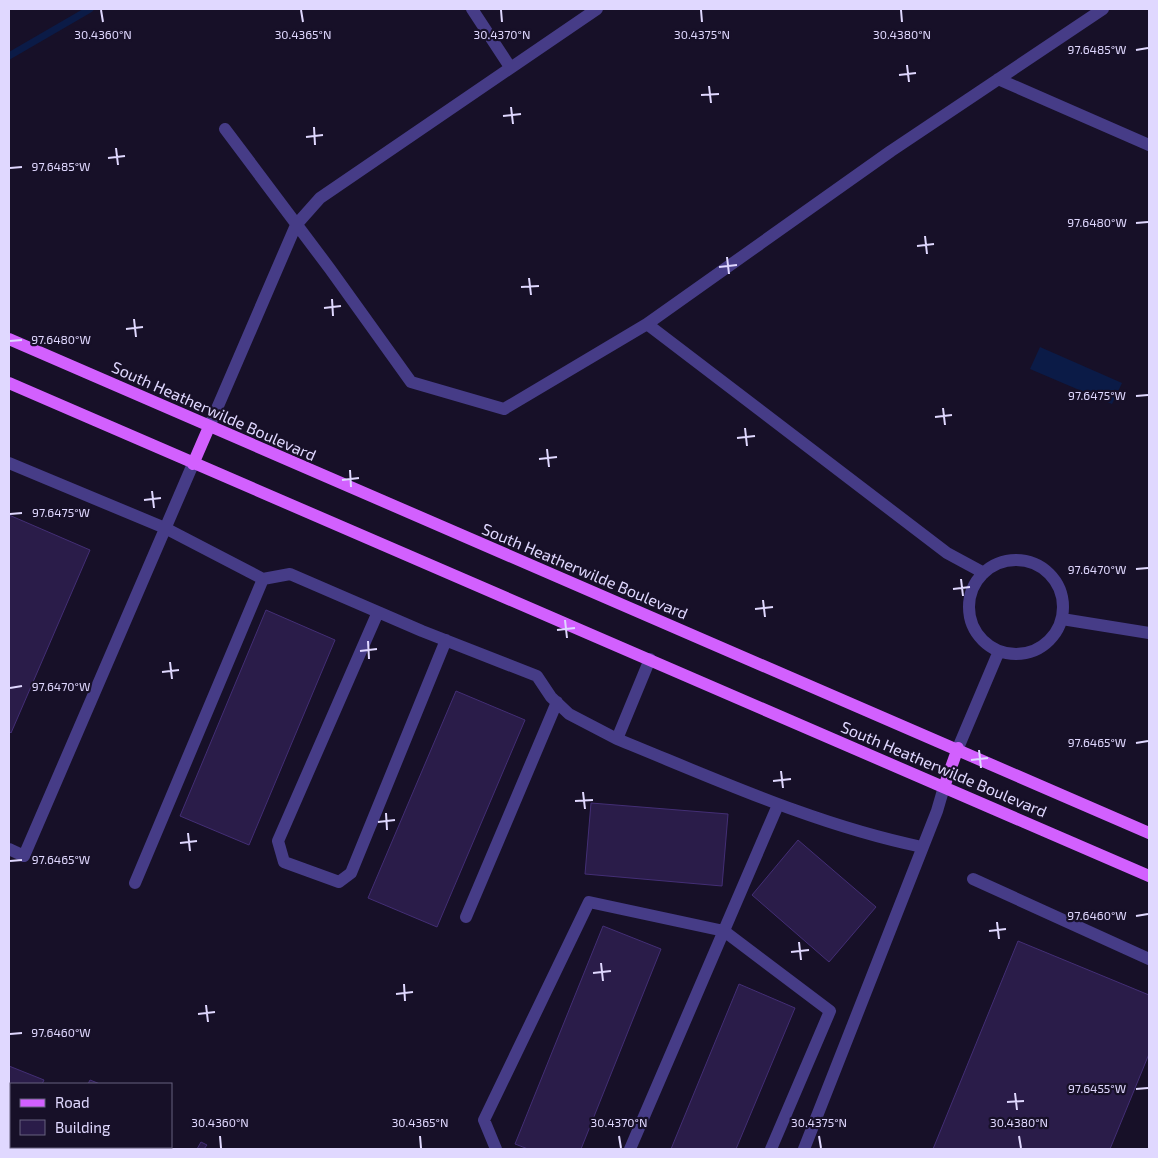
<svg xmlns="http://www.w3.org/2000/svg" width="1158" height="1158" font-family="'Exo 2',sans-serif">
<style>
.water{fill:#0b1b47}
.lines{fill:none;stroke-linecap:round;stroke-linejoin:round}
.stream{stroke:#0b1b47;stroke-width:7}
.building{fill:#2a1c49;stroke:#432e75}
.minor{stroke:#463c87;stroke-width:12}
.major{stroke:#d260fe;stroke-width:12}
.ticks{fill:none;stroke:#e0d8ff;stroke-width:2}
.labels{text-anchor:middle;stroke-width:4.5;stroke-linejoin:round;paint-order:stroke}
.street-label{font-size:16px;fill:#e0d8ff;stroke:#171028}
.ticks-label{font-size:12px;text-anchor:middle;fill:#e0d8ff;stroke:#171028;stroke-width:4.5;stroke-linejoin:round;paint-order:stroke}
</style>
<rect width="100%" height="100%" fill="#171028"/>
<path class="water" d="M1040 347 1122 383 1112 404 1030 369Z"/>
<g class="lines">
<path class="stream" d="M9 56 90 9"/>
</g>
<path class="building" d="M9 515 90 550 11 733 9 731Z
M266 610 335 640 249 845 180 816Z
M456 691 525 720 437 927 368 898Z
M591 803 728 814 722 886 585 874Z
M798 840 876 907 829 962 752 895Z
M603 926 661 949 581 1149H528L515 1144Z
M1018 941 1149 995V1054L1110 1149H933Z
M739 984 795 1008 736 1149H671Z
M9 1066 44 1080 42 1084H11V1101L9 1100Z
M90 1080 100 1084H88Z
M201 1142 207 1145 204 1149H197Z
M62 1147H80L79 1149H61Z
M121 1147H158L162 1149H126Z"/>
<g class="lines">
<path class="minor" d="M472 9 510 67
M998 79 1149 145
M225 129 330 269 411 382 504 409 647 324 891 151 1103 9
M647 324 947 553 984 573
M209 427 296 225 320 198 597 9
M9 463 165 528 263 579 135 883
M969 607a47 47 0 1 1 94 0a47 47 0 1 1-94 0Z
M263 579 290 574 422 631 537 676 551 697 569 714 617 739
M378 612 278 841 284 862 339 882 351 873 446 640
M1062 619 1149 633
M650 659 617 739C718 780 816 825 922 847
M958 748 999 651
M9 849 24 856 193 464
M973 879 1149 959
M466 917 557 702
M496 1149 484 1120 589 902 724 931 830 1011 771 1149
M630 1149 778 805
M804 1149 937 811 944 787"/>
<path class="major" d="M9 339 1149 833
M9 383 1149 876
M193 464 209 427
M944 787 958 748"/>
</g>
<path class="ticks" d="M101 10 103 22M301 10 303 22M501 10 502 22M701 10 702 22M901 10 902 22M1136 50 1148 48M907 65 909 82M899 75 916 73M709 86 711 103M701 95 719 94M511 107 513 124M503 116 521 114M314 127 315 145M306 137 323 135M116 148 118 165M108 158 125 156M10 168 22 167M1136 223 1148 222M925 236 927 254M917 246 934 244M727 257 729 274M719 267 737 265M529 278 531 295M521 287 539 286M332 299 333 316M324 308 341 306M134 319 136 337M126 329 143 327M10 341 22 340M1136 396 1148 395M943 408 945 425M935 417 952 415M745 428 747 446M737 438 755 436M547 449 549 467M539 459 557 457M350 470 351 487M342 480 359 478M152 491 154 508M144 500 161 498M10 514 22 513M1136 569 1148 568M961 579 963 596M953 589 970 587M763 600 765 617M755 609 773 607M565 620 567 638M557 630 575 628M368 641 369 659M360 651 377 649M170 662 172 679M162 672 179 670M10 688 22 686M1136 743 1148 741M979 750 981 768M971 760 988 758M781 771 783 788M773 781 791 779M583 792 585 809M575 801 593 800M386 813 387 830M378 822 395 820M188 833 190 851M180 843 197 841M10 861 22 860M1136 916 1148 914M997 922 999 939M989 931 1006 929M799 942 801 960M791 952 809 950M601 963 603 981M593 973 611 971M404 984 405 1001M396 994 413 992M206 1005 208 1022M198 1014 215 1012M10 1034 22 1033M1136 1089 1148 1088M1015 1093 1017 1110M1007 1102 1024 1101M220 1136 221 1148M420 1136 421 1148M619 1136 621 1148M819 1136 821 1148M1019 1136 1021 1148"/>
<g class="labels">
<g class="street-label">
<text transform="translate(214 411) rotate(24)" y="6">South Heatherwilde Boulevard</text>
<text transform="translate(585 571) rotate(23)" y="6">South Heatherwilde Boulevard</text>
<text transform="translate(944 769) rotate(23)" y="6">South Heatherwilde Boulevard</text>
</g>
</g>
<g class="ticks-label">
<text x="103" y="39">30.4360°N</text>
<text x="303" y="39">30.4365°N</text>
<text x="502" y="39">30.4370°N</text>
<text x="702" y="39">30.4375°N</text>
<text x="902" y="39">30.4380°N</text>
<text x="1097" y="54">97.6485°W</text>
<text x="61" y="171">97.6485°W</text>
<text x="1097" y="227">97.6480°W</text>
<text x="61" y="344">97.6480°W</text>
<text x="1097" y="400">97.6475°W</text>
<text x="61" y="517">97.6475°W</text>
<text x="1097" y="574">97.6470°W</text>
<text x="61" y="691">97.6470°W</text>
<text x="1097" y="747">97.6465°W</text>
<text x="61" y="864">97.6465°W</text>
<text x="1097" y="920">97.6460°W</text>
<text x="61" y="1037">97.6460°W</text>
<text x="1097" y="1093">97.6455°W</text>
<text x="220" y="1127">30.4360°N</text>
<text x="420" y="1127">30.4365°N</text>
<text x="619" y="1127">30.4370°N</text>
<text x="819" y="1127">30.4375°N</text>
<text x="1019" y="1127">30.4380°N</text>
</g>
<rect width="1158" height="1158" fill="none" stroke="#e0d8ff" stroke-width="20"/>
<rect x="10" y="1083" width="162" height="65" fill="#171028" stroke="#67607e"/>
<rect x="20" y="1099" width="25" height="8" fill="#d260fe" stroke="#67607e"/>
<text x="55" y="1108" font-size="15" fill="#e0d8ff">Road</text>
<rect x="20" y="1120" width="25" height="15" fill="#2a1c49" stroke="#67607e"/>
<text x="55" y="1133" font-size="15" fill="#e0d8ff">Building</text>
</svg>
